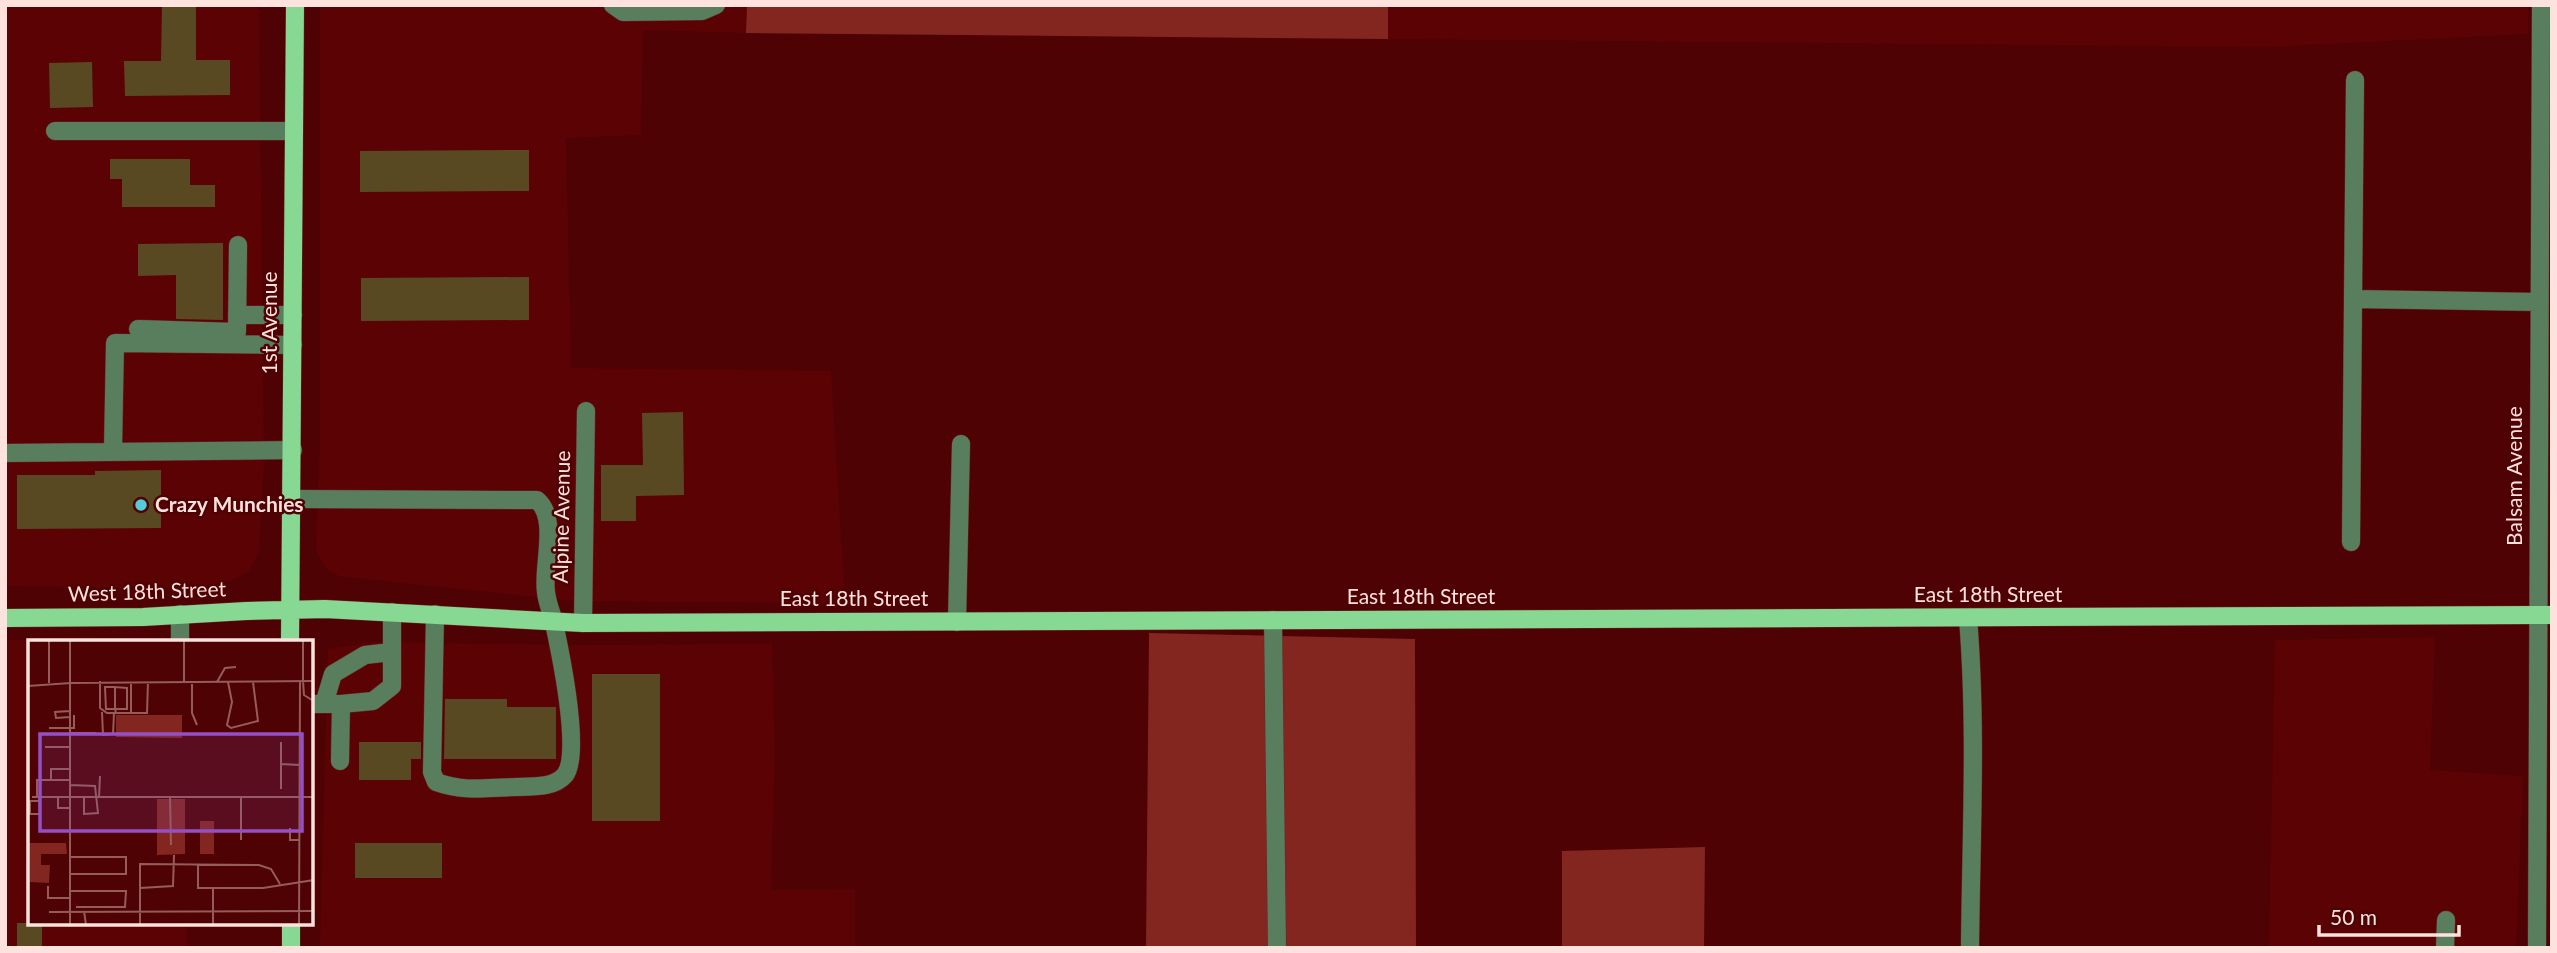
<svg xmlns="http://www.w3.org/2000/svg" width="2557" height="953" font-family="Lato,sans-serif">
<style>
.built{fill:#5b0304}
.green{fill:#842620}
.building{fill:#594923}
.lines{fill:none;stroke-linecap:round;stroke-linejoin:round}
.minor-casing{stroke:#6b2626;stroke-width:19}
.major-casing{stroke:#6b2626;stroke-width:19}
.minor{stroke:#587e5d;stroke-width:18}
.major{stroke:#86d892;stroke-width:18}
.poi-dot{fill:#53cbdb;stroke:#4f0203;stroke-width:2.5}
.labels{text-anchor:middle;stroke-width:5;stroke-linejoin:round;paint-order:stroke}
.street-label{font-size:21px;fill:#fee2dd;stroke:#4f0203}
.poi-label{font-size:21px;font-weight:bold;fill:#fee2dd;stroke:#4f0203;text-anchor:start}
.inset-road{fill:none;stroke:#955c5a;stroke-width:2}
.view{fill:#9550c5;fill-opacity:0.15;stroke:#9550c5;stroke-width:3.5}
.inset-edge{fill:none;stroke:#fee2dd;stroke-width:3.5}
</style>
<rect width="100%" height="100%" fill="#4f0203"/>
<path class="built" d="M5 5H259L264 464 259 553 249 571 233 580 193 589 5 586Z
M320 5H747L746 33 643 30 641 135 566 138 571 368 831 371 845 603 575 601 365 579 339 576 326 569 316 549 320 443Z
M1388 5H2528V34L2266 47 1388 39Z
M2435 637 2430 770 2523 776 2516 948H2269L2275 640Z
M155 639 187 641 30 642V923H186L187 948H5V640Z
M374 642 572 645 772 644 775 752 771 890 855 889V948H320L328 649Z"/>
<path class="green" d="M747 5H1388V39L746 33Z
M1149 633 1415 639 1416 948H1146Z
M1705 847 1704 948H1562V851Z"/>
<path class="building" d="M162 5H196V60H230V95L125 96 124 61H161Z
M92 62 93 107 50 108 49 63Z
M529 150V191L360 192V151Z
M110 159H190V185H215V207H122V179H110Z
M223 243V320L176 319V275L138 276V244Z
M529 277V320L361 321V278Z
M683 412 684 495 636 496V521H601V465H643L642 413Z
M161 470V528L17 529V475H95V471Z
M592 674H660V821H592Z
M445 699H507V707H556V759H444Z
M359 742H421V759H411V780H359Z
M355 843H442V878H355Z
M17 923H42V948H17Z"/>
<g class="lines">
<defs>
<path id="minor" d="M613 5 623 12 702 11 716 5
M2355 80 2353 299 2539 302
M55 131H294
M237 315H293
M138 329 237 332 238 245
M113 450 115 343 293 345
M5 453 293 450
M293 499 537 500C559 518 542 567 546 592 547 603 552 613 554 623 560 651 582 754 565 775 553 789 530 786 514 787 484 788 465 792 436 782L432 772 435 614
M2351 542 2353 299
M180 614V642
M1968 618C1977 728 1971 838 1970 948
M1273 620 1277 948
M957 622 961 444
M583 623 586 411
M312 704H341L340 761
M324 704 333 674 365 655 391 652
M341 704 373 701 392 686V612
M2445 948 2446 920
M2537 948 2541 5"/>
<path id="major" d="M5 618 143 617 246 611 325 609 583 623 2552 615
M290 642 295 5
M291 923V948"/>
</defs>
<use href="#minor" class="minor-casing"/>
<use href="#major" class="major-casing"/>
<use href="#minor" class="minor"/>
<use href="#major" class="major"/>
</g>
<circle class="poi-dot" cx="141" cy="505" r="7"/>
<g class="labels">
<g class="street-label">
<text transform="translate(270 323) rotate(-90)" y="7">1st Avenue</text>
<text transform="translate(2515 476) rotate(-90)" y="7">Balsam Avenue</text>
<text transform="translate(562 517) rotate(-89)" y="7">Alpine Avenue</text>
<text transform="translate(147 592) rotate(-2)" y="7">West 18th Street</text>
<text x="1988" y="602">East 18th Street</text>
<text x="1421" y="604">East 18th Street</text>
<text x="854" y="606">East 18th Street</text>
</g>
<g class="poi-label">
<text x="155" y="512">Crazy Munchies</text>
</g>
</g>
<g transform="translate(28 640)">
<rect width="285" height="285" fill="#4f0203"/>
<path d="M88 75H154V98L88 97ZM129 159H157V214L129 215ZM172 181H186V214H172ZM1 203H38L39 214H13V225H22L21 243 2 242Z" fill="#842620"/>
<path class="inset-road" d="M42 0V43L286 41M156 0V42M72 41V68L79 73H119L120 42M275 41V0M275 41 276 55 284 60M164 42V73L169 85M189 42 197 28 208 27M200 42 204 62 199 85 203 88 230 81 225 42M21 43V0M0 46 42 43V285M87 47H77L78 69H99V48L87 47V69L88 73M42 71 27 72 28 78 42 77M74 72 75 95 85 94 86 73M103 72V42M21 88H46V75M42 93H68M253 102V124L272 125M17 107H42M23 140V129H42M42 145 67 146 70 173 56 174V157M253 149V124M4 157H286M9 157V140H42M11 157 12 174H2V161H11M30 157V168H41M71 157 72 136M142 157 143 205M213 157V200M262 188V200H272M41 217H98V234H42M170 225V248H235L286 240M20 246V258H42M112 248 145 246 146 215M42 251H98L97 267H48M56 271 58 285H69M21 272 286 271M112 284V224L231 225 243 229 252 244M185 284V248M96 285H146M169 285H203M271 285 272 41"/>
<path class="view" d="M12 94H274V191H12Z"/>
<rect width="285" height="285" class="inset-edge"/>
</g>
<rect width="2557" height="953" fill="none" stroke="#fee2dd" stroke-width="14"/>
<path d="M2319 925v10h140v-10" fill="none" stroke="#fee2dd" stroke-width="3.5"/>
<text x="2330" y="925" font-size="21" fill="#fee2dd" stroke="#4f0203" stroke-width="5" paint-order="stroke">50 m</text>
</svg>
